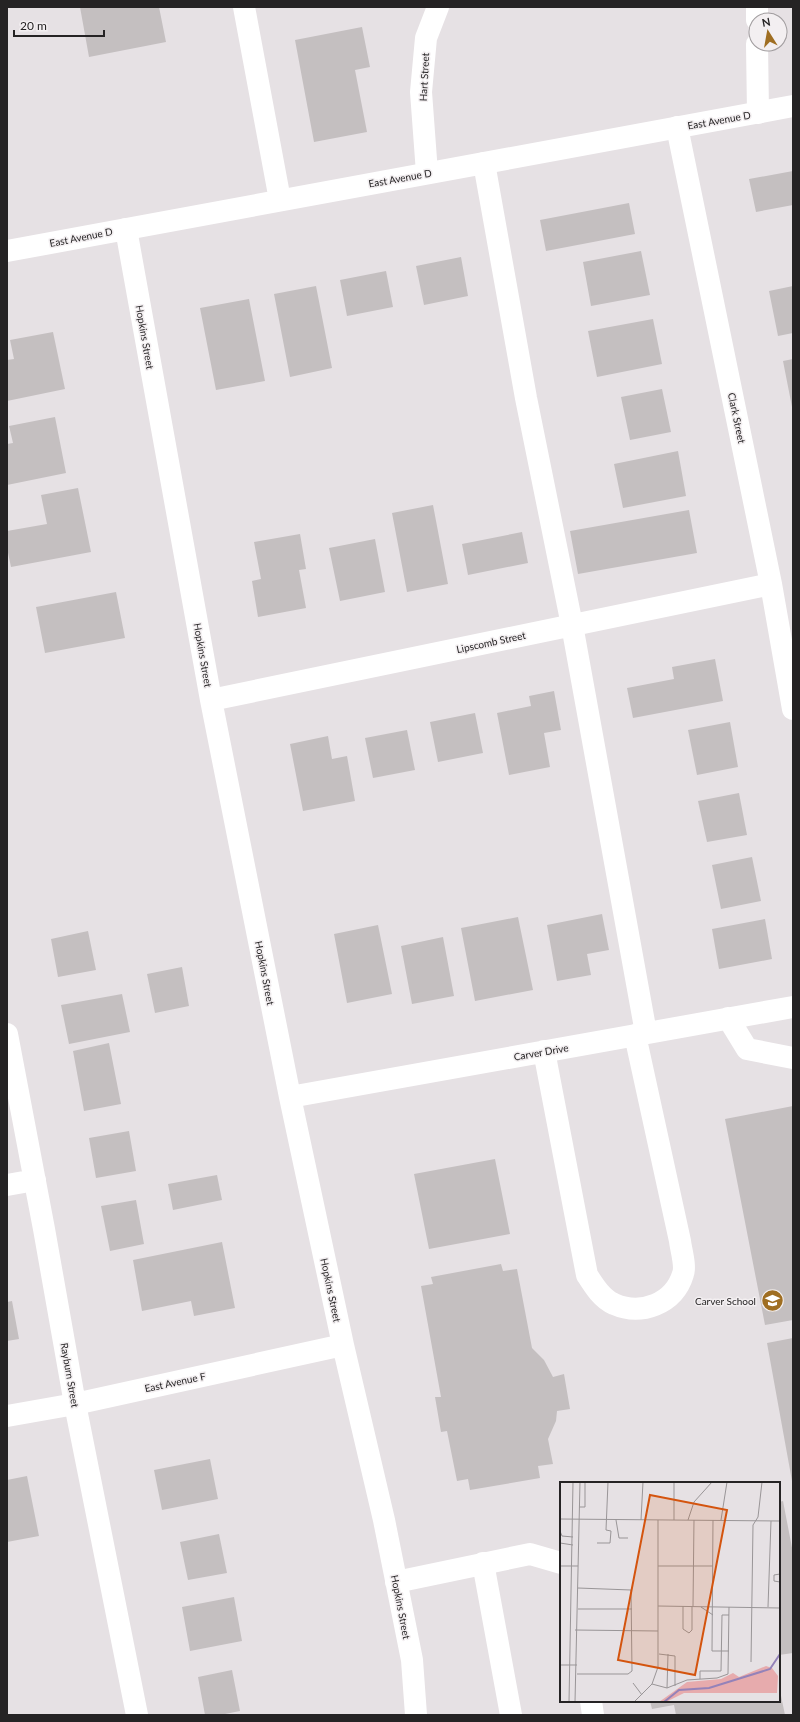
<svg xmlns="http://www.w3.org/2000/svg" width="800" height="1722" font-family="Lato,sans-serif">
<style>
.building{fill:#c4bfc0}
.lines{fill:none;stroke-linecap:round;stroke-linejoin:round}
.minor{stroke:#fff;stroke-width:22}
.major{stroke:#fff;stroke-width:22}
.labels{text-anchor:middle;stroke-width:3;stroke-linejoin:round;paint-order:stroke}
.street-label{font-size:10px;fill:#252324;stroke:#f3eff1}
.poi-label{font-size:10px;fill:#252324;stroke:#f3eff1;text-anchor:end}
.inset-river{fill:none;stroke:#9482b9;stroke-width:2}
.inset-road{fill:none;stroke:#999597;stroke-width:1}
.view{fill:#d4540e;fill-opacity:0.15;stroke:#d4540e;stroke-width:2}
.inset-edge{fill:none;stroke:#252324;stroke-width:2}
</style>
<rect width="100%" height="100%" fill="#e6e1e4"/>
<path class="building" d="M80 7H159L166 42 89 57Z
M362 27 370 67 355 70 367 132 314 142 295 40Z
M793 171V205L756 212 749 179Z
M629 203 635 234 546 251 540 220Z
M641 251 650 295 591 306 583 262Z
M461 257 468 296 424 305 416 266Z
M386 271 393 307 347 316 340 280Z
M316 286 332 368 290 377 274 294Z
M793 286V333L778 336 769 291Z
M249 299 265 381 216 390 200 308Z
M653 319 662 364 597 377 588 331Z
M53 332 65 389 7 401V360L14 359 10 340Z
M793 359V407H792L783 361Z
M662 389 671 432 630 440 621 397Z
M55 417 66 473 7 485V444L13 443 9 426Z
M678 451 686 496 623 508 614 464Z
M78 488 91 552 11 567 7 548V531L47 524 41 495Z
M433 505 448 584 407 592 392 513Z
M689 510 697 553 578 574 570 531Z
M522 532 528 563 468 575 462 544Z
M300 534 306 569 299 570 306 608 258 617 252 581 261 579 254 542Z
M375 539 385 592 340 601 329 548Z
M116 592 125 638 45 653 36 607Z
M715 659 723 701 633 718 627 688 674 679 672 667Z
M554 691 561 730 544 733 550 767 509 775 497 713 531 706 529 696Z
M475 713 483 753 438 762 430 722Z
M730 722 738 767 697 775 688 730Z
M407 730 415 770 373 778 365 738Z
M328 736 332 759 347 756 355 801 303 811 290 744Z
M739 793 747 835 707 842 698 801Z
M752 857 761 901 721 909 712 865Z
M602 914 609 950 587 954 591 975 557 981 547 925Z
M518 917 533 990 475 1001 461 928Z
M765 919 772 959 719 969 712 929Z
M378 925 392 994 347 1003 334 934Z
M88 931 96 970 58 977 51 939Z
M443 937 454 996 412 1004 401 946Z
M182 967 189 1006 155 1013 147 974Z
M122 994 130 1032 69 1044 61 1005Z
M109 1043 121 1104 84 1111 73 1051Z
M793 1106V1320L765 1325 725 1119Z
M129 1131 136 1171 96 1178 89 1138Z
M495 1159 510 1234 429 1249 414 1174Z
M217 1175 222 1200 173 1210 168 1184Z
M136 1200 144 1244 110 1251 101 1206Z
M222 1242 235 1308 194 1316 191 1301 142 1311 133 1260Z
M501 1264 503 1271 517 1269 532 1348 544 1360 553 1377 564 1374 570 1409 557 1411 556 1421 548 1439 553 1464 538 1466 540 1478 470 1490 468 1479 457 1481 447 1431 441 1432 435 1397H441L421 1286 433 1284 431 1277Z
M12 1301 19 1339 7 1341V1302Z
M793 1338V1481H792L767 1343Z
M210 1459 218 1499 162 1510 154 1470Z
M27 1476 39 1536 7 1542V1480Z
M783 1501 793 1553V1653L779 1655V1502Z
M219 1534 227 1573 188 1580 180 1542Z
M234 1597 242 1641 190 1651 182 1607Z
M232 1670 240 1711 220 1715H205L198 1677Z
M779 1686 785 1715H676L674 1705 652 1709 650 1701H779Z"/>
<g class="lines">
<path class="minor" d="M244 7 280 200
M757 7V20
M757 44 758 113
M677 127 771 584 793 709
M484 163 526 398 572 625 646 1033
M427 173 421 92 426 38 438 7
M126 229 211 700 290 1097 343 1345 384 1520 412 1660 416 1715
M211 700 771 584
M728 1018 747 1049 793 1058
M7 1034 44 1229 75 1404 137 1715
M544 1051 587 1275C594 1286 602 1299 614 1304 641 1316 674 1304 683 1274 686 1266 681 1250 680 1241L635 1035
M290 1097 793 1007
M7 1185 35 1180
M7 1416 75 1404 343 1345
M483 1563 511 1715
M396 1582 530 1554 561 1563
M591 1701 593 1715"/>
<path class="major" d="M7 251 793 106"/>
</g>
<defs>
<symbol id="school-disc" viewBox="-11 -11 22 22"><circle r="9.5" fill="#9f6e22" stroke="#f3eff1"/><path d="M0-5L7-2L0 1L-7-2ZM-4 1L0 2.5L4 1V4Q0 6-4 4Z" fill="#fff"/></symbol>
</defs>
<g fill-rule="evenodd">
<use href="#school-disc" x="760" y="1288" width="25" height="25"/>
</g>
<g class="labels">
<g class="street-label">
<text transform="translate(424 77) rotate(-87)" y="4">Hart Street</text>
<text transform="translate(719 120) rotate(-10)" y="4">East Avenue D</text>
<text transform="translate(400 178) rotate(-10)" y="4">East Avenue D</text>
<text transform="translate(81 237) rotate(-11)" y="4">East Avenue D</text>
<text transform="translate(145 337) rotate(80)" y="4">Hopkins Street</text>
<text transform="translate(737 418) rotate(78)" y="4">Clark Street</text>
<text transform="translate(491 642) rotate(-12)" y="4">Lipscomb Street</text>
<text transform="translate(203 655) rotate(80)" y="4">Hopkins Street</text>
<text transform="translate(265 973) rotate(79)" y="4">Hopkins Street</text>
<text transform="translate(541 1052) rotate(-10)" y="4">Carver Drive</text>
<text transform="translate(331 1290) rotate(78)" y="4">Hopkins Street</text>
<text transform="translate(70 1375) rotate(80)" y="4">Rayburn Street</text>
<text transform="translate(175 1382) rotate(-12)" y="4">East Avenue F</text>
<text transform="translate(401 1607) rotate(79)" y="4">Hopkins Street</text>
</g>
<g class="poi-label">
<text x="756" y="1305">Carver School</text>
</g>
</g>
<g transform="translate(560 1482)">
<rect width="220" height="220" fill="#e6e1e4"/>
<path d="M206 184 212 186 218 194 217 211H124L106 220H99L127 200 161 197 173 191 179 195Z" fill="#e7abad"/>
<path class="inset-river" d="M104 220 119 208 149 206 210 187 220 172"/>
<path class="inset-road" d="M19 25H25V0M0 37 220 39M56 38 59 56H68M81 38 83 0M114 38V0M128 38 134 20 152 0M153 38 152 169H169M161 38 167 0M0 49 2 54 13 55M0 61 13 63M37 61H50L51 49 46 48 48 0M0 84H18M98 84H153M220 92 214 93V99L220 100M98 124 220 126M123 124V147L129 151 132 148V124M133 124 134 38M141 125 153 133M208 125 211 39M18 127H72M15 148 98 149M99 172 115 174V204M191 180 193 43 198 35 202 0M0 183H17M17 192H68L72 189 71 108 18 106M140 197V189H161L162 133H169M73 201 82 213M92 202 107 206 127 198 157 196 168 192 169 125M107 206 108 172M9 220 13 0M15 220 20 0M74 220 92 202 98 185V38"/>
<path class="view" d="M90 13 167 28 135 193 58 178Z"/>
<rect width="220" height="220" class="inset-edge"/>
</g>
<rect width="800" height="1722" fill="none" stroke="#252324" stroke-width="16"/>
<g transform="translate(768 32) rotate(349)"><circle r="19" fill="#f3eff1" stroke="#a19d9f"/>
<path d="M0-3L7 15L0 10L-7 15Z" fill="#9f6e22"/>
<text y="-6" font-size="11" font-weight="bold" text-anchor="middle" fill="#252324">N</text>
</g>
<path d="M14 30v6h90v-6" fill="none" stroke="#252324" stroke-width="2"/>
<text x="20" y="30" font-size="12" fill="#252324" stroke="#f3eff1" stroke-width="3" paint-order="stroke">20 m</text>
</svg>
